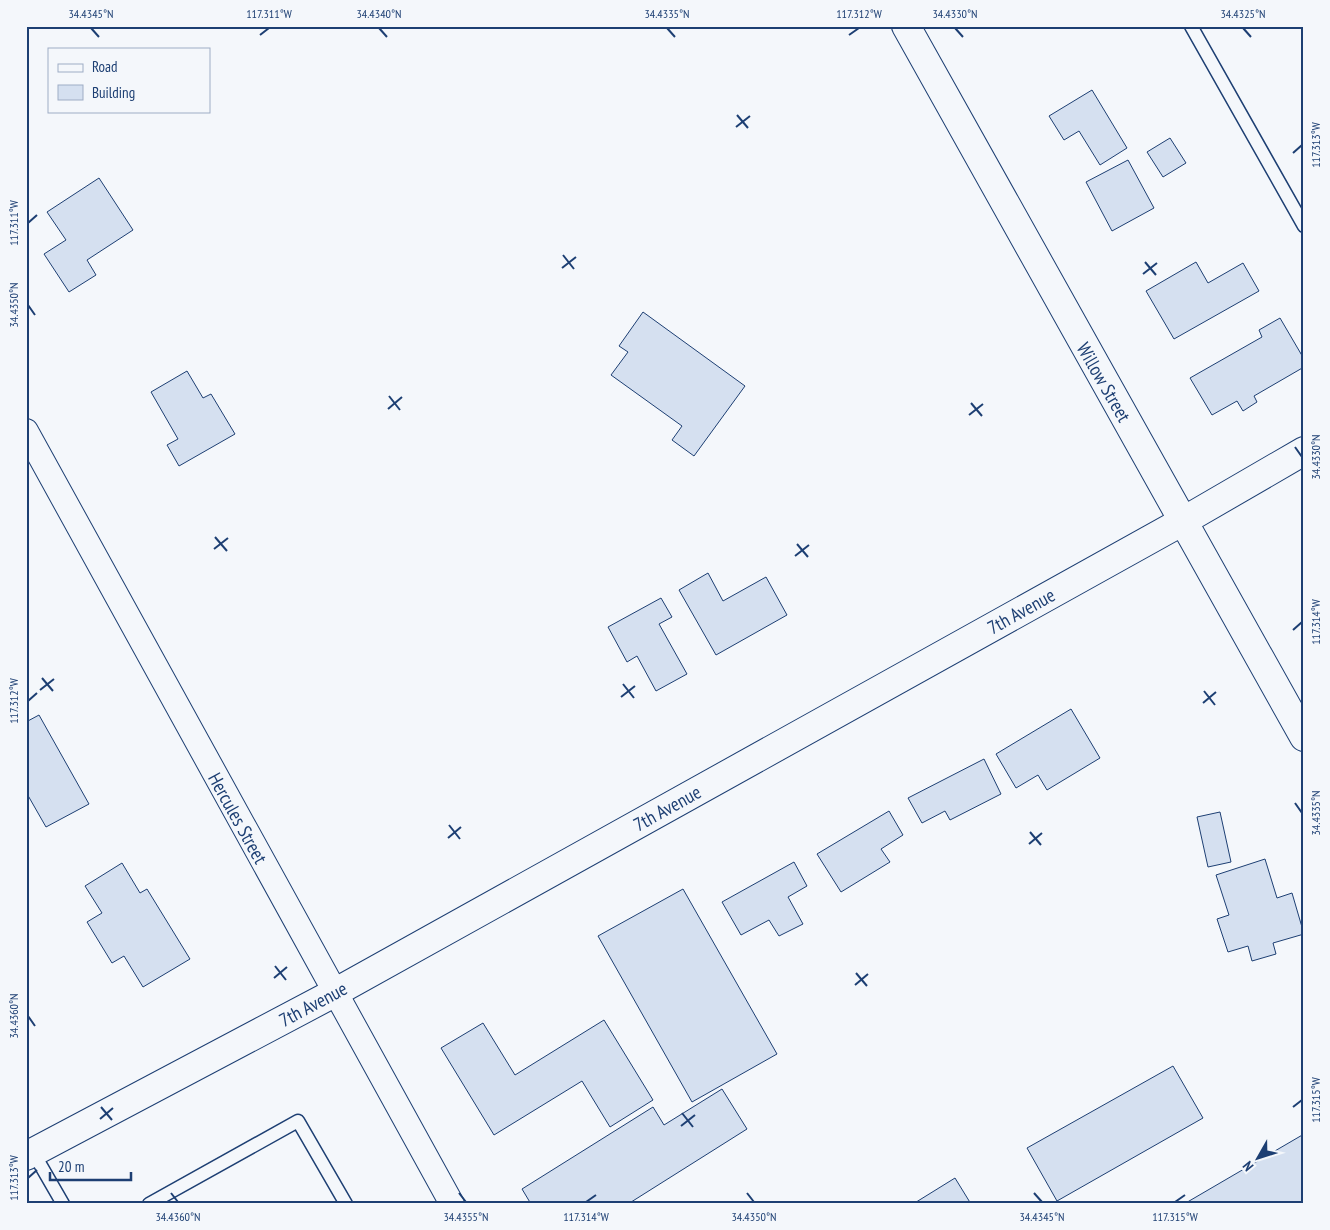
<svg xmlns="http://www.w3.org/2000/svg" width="1330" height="1230" font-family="'PT Sans Narrow',sans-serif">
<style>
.building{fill:#d5e0f0;stroke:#1d3f73}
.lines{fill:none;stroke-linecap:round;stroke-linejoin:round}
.service-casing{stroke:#1d3f73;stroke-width:15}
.minor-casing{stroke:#1d3f73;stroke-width:26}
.tertiary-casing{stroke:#1d3f73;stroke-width:30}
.service{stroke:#f4f7fb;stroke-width:12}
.minor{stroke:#f4f7fb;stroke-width:24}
.tertiary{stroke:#f4f7fb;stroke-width:28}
.ticks{fill:none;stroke:#1d3f73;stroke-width:2}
.labels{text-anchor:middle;stroke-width:4;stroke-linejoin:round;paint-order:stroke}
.street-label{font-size:19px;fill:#1d3f73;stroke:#f4f7fb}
.neatline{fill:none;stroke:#1d3f73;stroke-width:2}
.ticks-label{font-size:12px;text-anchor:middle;fill:#1d3f73}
</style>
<rect width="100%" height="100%" fill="#f4f7fb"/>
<path class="building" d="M1092 90 1127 148 1100 165 1079 131 1064 140 1049 116Z
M1170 138 1186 163 1163 177 1147 152Z
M1128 160 1154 208 1112 231 1086 182Z
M99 178 133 230 87 260 96 275 69 292 44 254 66 240 47 212Z
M1196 262 1208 283 1243 263 1259 291 1174 339 1146 291Z
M643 312 745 386 694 456 672 440 682 426 611 375 628 352 619 346Z
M1280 318 1304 359V367L1254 396 1257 402 1243 411 1237 401 1212 415 1190 378 1262 337 1259 330Z
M187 371 203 398 211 394 235 434 179 466 167 445 178 439 151 392Z
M708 573 723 601 766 577 787 615 716 655 679 590Z
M661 598 672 617 659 624 687 674 656 691 637 656 627 662 608 627Z
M1071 709 1100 758 1047 790 1038 775 1016 788 996 754Z
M39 715 89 804 46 827 26 792V722Z
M984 759 1001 794 950 820 945 811 922 823 908 798Z
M889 811 903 835 881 849 890 862 841 892 817 854Z
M1220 812 1231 862 1208 867 1197 817Z
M1265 859 1277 898 1292 893 1304 934 1273 943 1276 954 1252 961 1248 946 1228 952 1217 919 1229 915 1216 875Z
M794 862 807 886 788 897 803 924 779 936 769 920 741 935 722 902Z
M122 863 140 893 147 889 190 959 143 987 124 956 112 963 87 922 102 913 85 886Z
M683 889 777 1054 692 1102 598 936Z
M604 1020 653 1100 610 1127 582 1081 494 1135 441 1048 483 1023 515 1075Z
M1173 1066 1203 1118 1057 1201 1027 1148Z
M722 1089 747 1129 628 1204H531L522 1189 653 1107 664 1125Z
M1304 1134V1204H1184Z
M955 1178 971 1204H913Z"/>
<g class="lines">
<defs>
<path id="service" d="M1191 26 1304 226
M33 1152 63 1204
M149 1204 298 1121 346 1204"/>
<path id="minor" d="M26 431 452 1204"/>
<path id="tertiary" d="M906 26C1037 264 1173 499 1304 737
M26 1156 334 993 1185 520 1304 451"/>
</defs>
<use href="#service" class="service-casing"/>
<use href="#minor" class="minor-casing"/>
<use href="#tertiary" class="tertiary-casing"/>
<use href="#service" class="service"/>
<use href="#minor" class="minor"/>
<use href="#tertiary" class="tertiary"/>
</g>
<path class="ticks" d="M91 28 99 37M379 28 387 37M667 28 675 37M955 28 963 37M1243 28 1251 37M260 35 269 28M849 35 859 28M737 115 748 128M736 127 750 116M1293 153 1302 145M28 223 37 215M563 255 574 269M1145 262 1156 275M562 268 576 257M1143 274 1157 263M28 305 35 315M389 396 400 410M971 403 982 416M388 409 402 397M969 415 983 404M1295 447 1302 457M215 537 227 551M797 544 808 557M214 549 228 538M795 556 809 545M1293 630 1302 622M42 678 53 691M623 684 634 698M40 690 54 679M1204 691 1215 705M621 697 635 686M28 701 37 693M1203 703 1216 692M1295 803 1302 813M449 825 460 839M1030 832 1041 845M448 838 461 827M1029 844 1042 833M275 966 286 980M856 973 867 986M274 978 287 967M855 985 868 974M28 1016 35 1026M101 1107 112 1120M1293 1107 1302 1100M682 1113 693 1127M100 1119 113 1108M681 1126 695 1115M28 1178 37 1170M171 1193 178 1202M459 1193 466 1202M747 1193 754 1202M1034 1193 1042 1202M586 1202 596 1195M1175 1202 1185 1195"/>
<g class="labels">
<g class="street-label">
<text transform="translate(1104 382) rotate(60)" y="7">Willow Street</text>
<text transform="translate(1021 611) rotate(-29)" y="7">7th Avenue</text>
<text transform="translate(667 808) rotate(-29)" y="7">7th Avenue</text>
<text transform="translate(238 818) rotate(61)" y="7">Hercules Street</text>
<text transform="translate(313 1004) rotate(-28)" y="7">7th Avenue</text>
</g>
</g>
<rect width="1330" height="1230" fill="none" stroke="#f4f7fb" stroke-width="55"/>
<rect x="48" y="48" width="162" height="65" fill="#f4f7fb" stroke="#9eadc5"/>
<rect x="58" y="64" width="25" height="8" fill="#f4f7fb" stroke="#9eadc5"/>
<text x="92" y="72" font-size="15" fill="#1d3f73">Road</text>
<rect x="58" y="85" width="25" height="15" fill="#d5e0f0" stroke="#9eadc5"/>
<text x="92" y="98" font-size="15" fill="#1d3f73">Building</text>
<g transform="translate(1258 1158) rotate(231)" stroke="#f4f7fb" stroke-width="4" paint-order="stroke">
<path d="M0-4L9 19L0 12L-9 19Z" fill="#1d3f73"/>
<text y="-8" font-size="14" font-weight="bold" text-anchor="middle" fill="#1d3f73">N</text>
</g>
<path d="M50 1172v8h81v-8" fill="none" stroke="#1d3f73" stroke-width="2.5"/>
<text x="58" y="1172" font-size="15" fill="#1d3f73" stroke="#f4f7fb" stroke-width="4" paint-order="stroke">20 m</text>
<rect x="28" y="28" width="1274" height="1174" class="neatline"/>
<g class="ticks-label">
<text x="91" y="18">34.4345°N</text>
<text x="269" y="18">117.311°W</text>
<text x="379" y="18">34.4340°N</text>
<text x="667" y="18">34.4335°N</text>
<text x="859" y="18">117.312°W</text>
<text x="955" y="18">34.4330°N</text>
<text x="1243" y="18">34.4325°N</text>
<text transform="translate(1316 145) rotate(-90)" y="4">117.313°W</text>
<text transform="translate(14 223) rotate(-90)" y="4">117.311°W</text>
<text transform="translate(14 305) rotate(-90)" y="4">34.4350°N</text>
<text transform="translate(1316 457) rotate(-90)" y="4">34.4330°N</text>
<text transform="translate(1316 622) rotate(-90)" y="4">117.314°W</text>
<text transform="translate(14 701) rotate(-90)" y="4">117.312°W</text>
<text transform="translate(1316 813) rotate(-90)" y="4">34.4335°N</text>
<text transform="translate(14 1016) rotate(-90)" y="4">34.4360°N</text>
<text transform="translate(1316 1100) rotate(-90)" y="4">117.315°W</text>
<text transform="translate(14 1178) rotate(-90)" y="4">117.313°W</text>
<text x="178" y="1221">34.4360°N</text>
<text x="466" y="1221">34.4355°N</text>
<text x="586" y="1221">117.314°W</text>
<text x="754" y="1221">34.4350°N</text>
<text x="1042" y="1221">34.4345°N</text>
<text x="1175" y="1221">117.315°W</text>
</g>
</svg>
